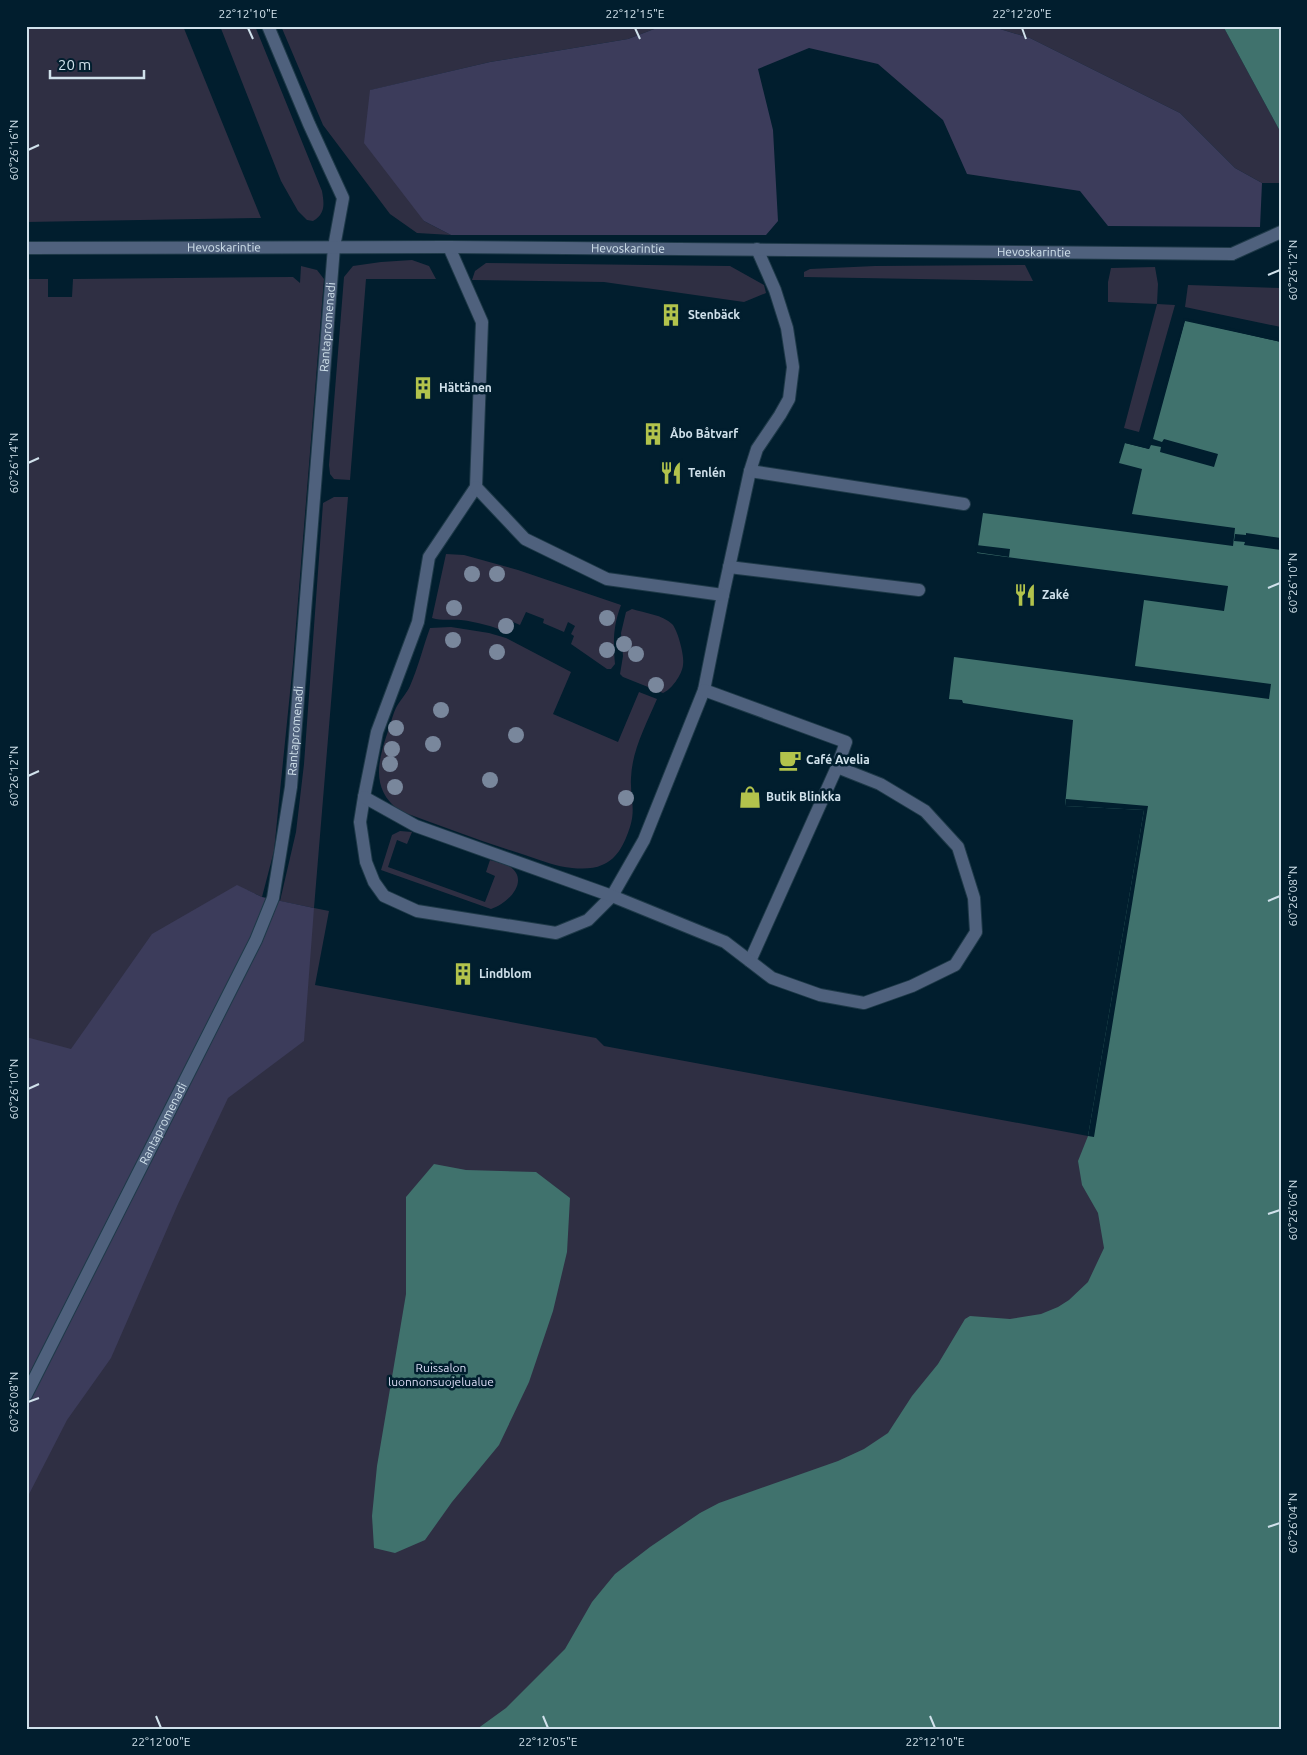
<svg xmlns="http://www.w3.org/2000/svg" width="1307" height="1755" viewBox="0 0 1307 1755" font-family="Ubuntu,sans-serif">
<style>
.green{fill:#2f2f43}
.forest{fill:#3c3c5b}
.water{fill:#40726d}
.pier{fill:#011e2e}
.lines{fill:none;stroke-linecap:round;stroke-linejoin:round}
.lane-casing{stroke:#1e3948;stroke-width:14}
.street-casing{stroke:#1e3948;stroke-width:14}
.lane{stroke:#4f617d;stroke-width:12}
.street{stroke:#4f617d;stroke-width:12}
.tree{fill:#79879c}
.ticks{fill:none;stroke:#d0e1eb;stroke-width:2}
.labels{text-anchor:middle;stroke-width:5;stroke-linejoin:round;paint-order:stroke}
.street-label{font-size:12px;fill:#d0e1eb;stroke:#011e2e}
.poi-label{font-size:12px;font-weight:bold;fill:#d0e1eb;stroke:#011e2e;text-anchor:start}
.park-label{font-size:12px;fill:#dcddf6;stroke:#011e2e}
.neatline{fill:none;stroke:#d0e1eb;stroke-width:2}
.ticks-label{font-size:12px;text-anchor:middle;fill:#d0e1eb}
</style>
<rect width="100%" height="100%" fill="#011e2e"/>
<g class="green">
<polygon points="26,26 183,26 261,218 26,222"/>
<path d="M 220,26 L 255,26 L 322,191 C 324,203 326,214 313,221 L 307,220 L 298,211 L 281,181 Z"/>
<polygon points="281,26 662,26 628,39 490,62 371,90 424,221 451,235 417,233 390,214 323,125"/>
<polygon points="990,26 1223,26 1281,133 1281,183 1262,183 1235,168 1180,113 1030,38"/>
<polygon points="412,260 429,266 436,279 366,279 350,480 334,479 330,474 329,465 344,277 353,266 381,262"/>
<polygon points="486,263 730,266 764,285 766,293 744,302 604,282 472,280 475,271"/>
<polygon points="1025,265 1033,281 804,277 804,272 810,269 875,266"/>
<polygon points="301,266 317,270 324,279 293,663 278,811 274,851 262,897 247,890 26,1277 26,279 48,279 48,297 72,297 73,279 293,277 300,283"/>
<polygon points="1155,267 1158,284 1157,304 1175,305 1139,432 1124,428 1157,304 1108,302 1108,282 1111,268"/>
<polygon points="1188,285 1281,288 1281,327 1185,307"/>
<polygon points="334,497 348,497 314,908 329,911 315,985 596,1038 604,1046 1088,1136 1202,1155 1123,1414 614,1729 26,1729 26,1409 314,908 280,901 296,832 304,764 323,503"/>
<path d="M 446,554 L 464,555 L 518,570 L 621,605 C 613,626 613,642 615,664 L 611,669 L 607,669 L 571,644 L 574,636 L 571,634 L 575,626 L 568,622 L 564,632 L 543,623 L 544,619 L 526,612 L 520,625 L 513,622 L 508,633 C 493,626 477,622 461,620 C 451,619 442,621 432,618 Z"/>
<path d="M 632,609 C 645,613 663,615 672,624 C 678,630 685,658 683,665 C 682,675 671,690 663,693 L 623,677 L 620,674 L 623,656 L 621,633 L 626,612 Z"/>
<path d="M 451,627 L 489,633 L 506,638 L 571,672 L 553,714 L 618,742 L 639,692 L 657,699 C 646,725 632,750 631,778 C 630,796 636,808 630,827 C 625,842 618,859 602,865 C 594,869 582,869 572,868 C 557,867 540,860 525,855 C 483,842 441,826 400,811 C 370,789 378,761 388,731 C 391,723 393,713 397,706 C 401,699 407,693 410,686 C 418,668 423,647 430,628 Z"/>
<path d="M 400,831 L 412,832 L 407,844 L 397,840 L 388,867 L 485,902 L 495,876 L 486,872 L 490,860 C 496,862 504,863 509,866 C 531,880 508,904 491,909 L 381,870 L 392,835 Z"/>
</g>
<g class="forest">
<polygon points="662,26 990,26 1030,38 1180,113 1235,168 1262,183 1260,227 1108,226 1080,191 967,174 943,120 878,64 809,48 758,69 773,130 778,221 766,235 451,235 424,221 364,143 370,90 490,62 628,39"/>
<polygon points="237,885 262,897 314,908 304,1041 228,1098 178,1204 111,1358 67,1420 26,1500 26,1037 71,1049 152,934"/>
</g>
<g class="water">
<polygon points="1223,26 1281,26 1281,133"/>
<polygon points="1185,320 1281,342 1281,1729 477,1729 506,1708 565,1649 592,1602 615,1574 650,1547 700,1513 719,1503 838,1461 864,1449 888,1433 912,1396 938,1364 965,1319 970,1316 1010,1319 1041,1314 1058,1307 1069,1300 1088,1282 1104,1248 1098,1213 1082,1185 1078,1161 1088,1136 1144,810 1065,806 1073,720 963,703 962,700 949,699 954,657 1269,699 1271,684 1135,666 1144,600 1224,611 1228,586 977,553 983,513 1233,546 1235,528 1132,514 1142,469 1119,463 1125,443 1149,449"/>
<polygon points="434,1164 466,1170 536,1172 570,1198 567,1252 553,1311 529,1382 499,1445 452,1502 425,1540 395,1553 374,1548 372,1516 377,1466 406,1294 406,1197"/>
</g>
<g class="pier">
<polygon points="1184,318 1281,339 1281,342 1185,321 1153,439 1162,442 1164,439 1218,454 1214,467 1160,452 1161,447 1151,445 1149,449 1125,443 1125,440 1148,447"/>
<polygon points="1246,533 1281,538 1281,550 1244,545 1245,542 1234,541 1235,534 1246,535"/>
<polygon points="976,545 1010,549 1009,557 975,552"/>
<polygon points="1066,799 1148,806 1094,1137 1088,1136 1144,810 1065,806"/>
</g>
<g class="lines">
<defs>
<g id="lane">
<polyline points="449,247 482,322 476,487 429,557 418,622 377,732 364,797 360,822 366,862 374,882 384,896 417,911 556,933 588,920 612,896 644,840 704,690 723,595 750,471 757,449 780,415 789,399 793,367 787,328 775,290 757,249"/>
<polyline points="1232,254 1281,232"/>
<polyline points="750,471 964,504"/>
<polyline points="476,487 525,539 607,579 723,595"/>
<polyline points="729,567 919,590"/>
<polyline points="704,690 846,742 837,767 750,961"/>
<polyline points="364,797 416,826 612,896 725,942 772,978 820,995 864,1003 912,986 955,965 976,932 974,898 958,847 925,811 880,784 837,767"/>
<path id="s1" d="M 26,1395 L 256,940 L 273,898 L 291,787 L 334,247"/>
</g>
<g id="street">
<polyline points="268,26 309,124 343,198 334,247"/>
<path id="s2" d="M 26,248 L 449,247 L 1232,254"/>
</g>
</defs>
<use href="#lane" class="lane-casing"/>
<use href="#street" class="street-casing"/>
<use href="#lane" class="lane"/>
<use href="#street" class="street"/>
</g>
<g class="tree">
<circle cx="472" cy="574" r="8"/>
<circle cx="497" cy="574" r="8"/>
<circle cx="454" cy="608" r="8"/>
<circle cx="607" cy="618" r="8"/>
<circle cx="506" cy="626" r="8"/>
<circle cx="453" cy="640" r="8"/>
<circle cx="624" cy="644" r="8"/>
<circle cx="607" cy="650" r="8"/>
<circle cx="497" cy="652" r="8"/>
<circle cx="636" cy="654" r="8"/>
<circle cx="656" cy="685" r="8"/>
<circle cx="441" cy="710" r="8"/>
<circle cx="396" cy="728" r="8"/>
<circle cx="516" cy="735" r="8"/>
<circle cx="433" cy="744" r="8"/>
<circle cx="392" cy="749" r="8"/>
<circle cx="390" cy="764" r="8"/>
<circle cx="490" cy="780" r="8"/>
<circle cx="395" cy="787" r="8"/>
<circle cx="626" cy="798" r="8"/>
</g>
<path class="ticks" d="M 248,28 L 253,39M 635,28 L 640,39M 1022,28 L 1026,39M 28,150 L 39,145M 1268,275 L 1280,270M 28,463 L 39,458M 1268,588 L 1280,583M 28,776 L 39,771M 1268,901 L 1280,896M 28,1089 L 39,1084M 1268,1214 L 1280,1210M 28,1402 L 39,1398M 1268,1527 L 1280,1523M 156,1716 L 161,1728M 543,1716 L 548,1728M 930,1716 L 935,1728"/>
<defs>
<symbol id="building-bare" viewBox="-9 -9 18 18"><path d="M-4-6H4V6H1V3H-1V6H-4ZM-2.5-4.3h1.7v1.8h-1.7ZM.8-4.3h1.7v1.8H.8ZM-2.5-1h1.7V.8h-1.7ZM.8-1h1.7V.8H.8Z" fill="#b2c34c" stroke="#011e2e" stroke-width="2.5" paint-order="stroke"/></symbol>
<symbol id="restaurant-bare" viewBox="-9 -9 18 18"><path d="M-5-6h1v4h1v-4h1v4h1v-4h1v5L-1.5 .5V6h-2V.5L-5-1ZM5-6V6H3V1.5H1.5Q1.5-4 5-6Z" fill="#b2c34c" stroke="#011e2e" stroke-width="2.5" paint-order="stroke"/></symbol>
<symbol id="cafe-bare" viewBox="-9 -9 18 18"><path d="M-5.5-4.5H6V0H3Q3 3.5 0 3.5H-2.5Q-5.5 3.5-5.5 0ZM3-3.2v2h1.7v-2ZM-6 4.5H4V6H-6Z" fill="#b2c34c" stroke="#011e2e" stroke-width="2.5" paint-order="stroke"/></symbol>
<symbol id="shop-bare" viewBox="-9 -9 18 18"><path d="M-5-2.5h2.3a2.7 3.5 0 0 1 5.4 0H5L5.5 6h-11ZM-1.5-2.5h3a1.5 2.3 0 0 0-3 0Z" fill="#b2c34c" stroke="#011e2e" stroke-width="2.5" paint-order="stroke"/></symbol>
</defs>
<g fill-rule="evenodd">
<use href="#building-bare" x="655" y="299" width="32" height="32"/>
<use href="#building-bare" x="407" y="372" width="32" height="32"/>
<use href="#building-bare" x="637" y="418" width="32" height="32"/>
<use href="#restaurant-bare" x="655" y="457" width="32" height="32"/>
<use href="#restaurant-bare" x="1009" y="579" width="32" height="32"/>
<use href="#cafe-bare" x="774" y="744" width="32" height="32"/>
<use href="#shop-bare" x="734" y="781" width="32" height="32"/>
<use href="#building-bare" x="447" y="958" width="32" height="32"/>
</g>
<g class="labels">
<g class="street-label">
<text dy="4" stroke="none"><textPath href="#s2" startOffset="198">Hevoskarintie</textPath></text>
<text dy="4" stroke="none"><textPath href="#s2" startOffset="602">Hevoskarintie</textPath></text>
<text dy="4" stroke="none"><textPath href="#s2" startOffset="1008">Hevoskarintie</textPath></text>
<text dy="4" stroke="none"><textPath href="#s1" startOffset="1129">Rantapromenadi</textPath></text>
<text dy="4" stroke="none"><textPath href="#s1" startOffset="724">Rantapromenadi</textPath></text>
<text dy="4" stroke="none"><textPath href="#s1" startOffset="304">Rantapromenadi</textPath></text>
</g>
<g class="poi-label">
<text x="688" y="319">Stenbäck</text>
<text x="439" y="392">Hättänen</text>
<text x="670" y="438">Åbo Båtvarf</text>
<text x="688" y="477">Tenlén</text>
<text x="1042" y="599">Zaké</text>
<text x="806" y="764">Café Avelia</text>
<text x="766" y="801">Butik Blinkka</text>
<text x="479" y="978">Lindblom</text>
</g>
<g class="park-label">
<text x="441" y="1372">Ruissalon<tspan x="441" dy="14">luonnonsuojelualue</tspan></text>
</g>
</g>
<rect width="1307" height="1755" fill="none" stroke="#011e2e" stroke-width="55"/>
<path d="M50 70v8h94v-8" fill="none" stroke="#d0e1eb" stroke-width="2.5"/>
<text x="58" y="70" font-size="15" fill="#d0e1eb" stroke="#011e2e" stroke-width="4" paint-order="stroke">20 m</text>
<rect x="28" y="28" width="1252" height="1700" class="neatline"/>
<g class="ticks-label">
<text x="248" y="18">22°12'10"E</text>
<text x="635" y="18">22°12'15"E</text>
<text x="1022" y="18">22°12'20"E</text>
<text transform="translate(14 150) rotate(-90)" y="4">60°26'16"N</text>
<text transform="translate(1293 270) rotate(-90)" y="4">60°26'12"N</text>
<text transform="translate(14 463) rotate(-90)" y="4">60°26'14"N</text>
<text transform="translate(1293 583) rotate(-90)" y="4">60°26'10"N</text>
<text transform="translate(14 776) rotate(-90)" y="4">60°26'12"N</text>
<text transform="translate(1293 896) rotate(-90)" y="4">60°26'08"N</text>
<text transform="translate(14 1089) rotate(-90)" y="4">60°26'10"N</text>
<text transform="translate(1293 1210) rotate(-90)" y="4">60°26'06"N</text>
<text transform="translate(14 1402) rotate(-90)" y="4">60°26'08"N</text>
<text transform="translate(1293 1523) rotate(-90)" y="4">60°26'04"N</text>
<text x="161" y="1746">22°12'00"E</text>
<text x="548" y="1746">22°12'05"E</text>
<text x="935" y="1746">22°12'10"E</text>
</g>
</svg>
